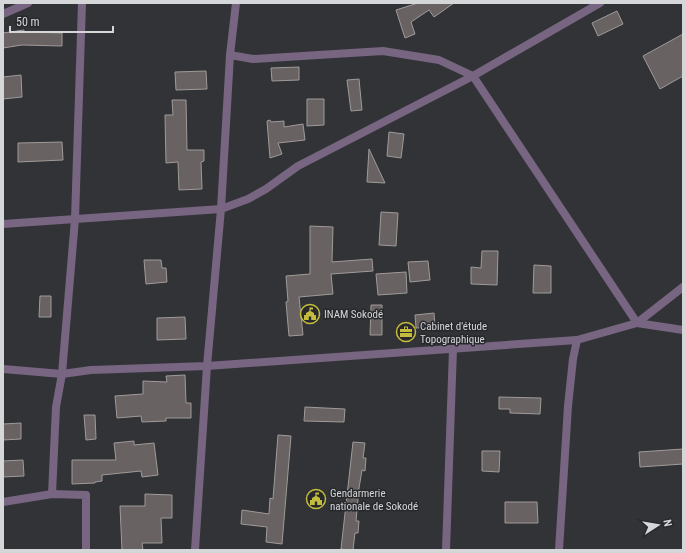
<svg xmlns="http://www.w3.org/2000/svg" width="686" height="553" viewBox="0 0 686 553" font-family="'Roboto Condensed',sans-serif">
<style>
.building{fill:#686362;stroke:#a09b99}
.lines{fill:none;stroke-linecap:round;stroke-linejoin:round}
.minor{stroke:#776581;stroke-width:8}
.labels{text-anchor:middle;stroke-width:3;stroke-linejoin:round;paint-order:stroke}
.poi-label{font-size:11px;fill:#d5d6d8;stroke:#27292c;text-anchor:start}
</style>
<rect width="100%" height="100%" fill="#313336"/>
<g class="building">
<polygon points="418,3 454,3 434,17 429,10 411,22 415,34 405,38 396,10"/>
<polygon points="617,11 623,24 598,36 592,23"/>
<polygon points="24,30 24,32 62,33 62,46 22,45 3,48 3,33"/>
<polygon points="683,34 683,76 660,89 643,56"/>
<polygon points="299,67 299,80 272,81 271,68"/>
<polygon points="206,71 207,89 176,90 175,72"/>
<polygon points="21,75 22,97 3,99 3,77"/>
<polygon points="359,79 362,110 351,111 347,80"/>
<polygon points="307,99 324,99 324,125 307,126"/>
<polygon points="172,100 186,100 187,150 204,150 204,161 201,162 202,189 179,190 178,162 166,163 165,115 173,115"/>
<polygon points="270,120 271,122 284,121 284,127 303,124 305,140 278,143 282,154 270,158 267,121"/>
<polygon points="389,132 404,134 401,158 387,156"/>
<polygon points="62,142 63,160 18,162 18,143"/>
<polygon points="369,149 385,183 367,182"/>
<polygon points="381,212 398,213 396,246 379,245"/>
<polygon points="310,226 333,227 332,262 372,259 373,271 331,274 333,294 299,297 303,335 289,336 286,302 288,301 286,276 310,274"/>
<polygon points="482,251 498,251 497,285 471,284 471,267 481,268"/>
<polygon points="144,260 161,260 162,268 166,268 167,282 146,284"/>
<polygon points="428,261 430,280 410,282 408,262"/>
<polygon points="534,265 551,266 551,293 533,293"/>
<polygon points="406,272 407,293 378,295 376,274"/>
<polygon points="40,296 51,296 51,317 39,317"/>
<polygon points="371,305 382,305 382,335 370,335"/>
<polygon points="434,313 435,327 416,328 415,315"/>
<polygon points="185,317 186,339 157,340 157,318"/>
<polygon points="185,375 186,403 191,403 191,418 166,418 166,421 142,422 141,416 117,418 115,396 143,394 143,381 167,382 166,376"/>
<polygon points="499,397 541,398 540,414 510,413 510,409 499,409"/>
<polygon points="305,407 345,409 344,422 304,421"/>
<polygon points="84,415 95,415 96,439 86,440"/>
<polygon points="21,423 21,439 3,440 3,424"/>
<polygon points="278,435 291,436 282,544 266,542 267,527 241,524 242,510 269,514 270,498 273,499"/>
<polygon points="134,441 134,445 154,443 158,475 142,477 141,471 102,475 102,481 95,482 95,483 72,484 72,460 116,460 114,443"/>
<polygon points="353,442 365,443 363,458 366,458 365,471 362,470 359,488 356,521 359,521 358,533 355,533 353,550 349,550 341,549"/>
<polygon points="683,449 683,464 640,467 639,452"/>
<polygon points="482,451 500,451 499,472 482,471"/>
<polygon points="23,460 24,476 3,477 3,461"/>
<polygon points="145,494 172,495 172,518 161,518 162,543 142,543 143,550 122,550 120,506 145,506"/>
<polygon points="505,502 537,502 538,523 505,523"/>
</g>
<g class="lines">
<g class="minor">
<polyline points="3,14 28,3"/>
<polyline points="230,55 253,59 383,51 439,60 473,76 637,323 683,330"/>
<polyline points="3,224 221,209 248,199 266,189 298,166 473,76 600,3"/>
<polyline points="3,369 62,374 91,370 207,366 577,340 637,323 683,287"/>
<polyline points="52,494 56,407 62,374 75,219 82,3"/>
<polyline points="3,502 52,494 86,495 86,550"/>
<polyline points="195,550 207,366 221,209 230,55 236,3"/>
<polyline points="446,550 453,349"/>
<polyline points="559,550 568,406 573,359 577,340"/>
</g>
</g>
<defs>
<symbol id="civic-ring" viewBox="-11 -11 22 22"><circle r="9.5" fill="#27292c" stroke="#c4bc3d" stroke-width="1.5"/><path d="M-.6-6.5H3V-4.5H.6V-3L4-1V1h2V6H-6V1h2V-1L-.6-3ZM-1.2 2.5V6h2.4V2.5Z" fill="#c4bc3d"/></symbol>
<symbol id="office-ring" viewBox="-11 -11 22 22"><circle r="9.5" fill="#27292c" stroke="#c4bc3d" stroke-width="1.5"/><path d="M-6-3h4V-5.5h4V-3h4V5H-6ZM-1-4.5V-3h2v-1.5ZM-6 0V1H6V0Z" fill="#c4bc3d"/></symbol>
</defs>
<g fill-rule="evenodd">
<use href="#civic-ring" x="299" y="303" width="22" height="22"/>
<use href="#office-ring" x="395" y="321" width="22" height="22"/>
<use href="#civic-ring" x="305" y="488" width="22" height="22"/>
</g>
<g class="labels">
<g class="poi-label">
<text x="324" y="318">INAM Sokodé</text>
<text x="420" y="330">Cabinet d'étude<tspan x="420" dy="13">Topographique</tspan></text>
<text x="330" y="497">Gendarmerie<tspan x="330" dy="13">nationale de Sokodé</tspan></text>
</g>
</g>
<rect width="686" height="553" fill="none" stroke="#d5d6d8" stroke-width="8"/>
<g transform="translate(658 525) rotate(78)" stroke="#27292c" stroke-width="3" paint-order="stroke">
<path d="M0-3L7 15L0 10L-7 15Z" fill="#d5d6d8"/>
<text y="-6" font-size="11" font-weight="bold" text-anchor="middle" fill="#d5d6d8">N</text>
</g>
<path d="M10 26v6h103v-6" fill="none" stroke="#d5d6d8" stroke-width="2"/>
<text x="16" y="26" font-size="12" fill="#d5d6d8" stroke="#27292c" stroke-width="3" paint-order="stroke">50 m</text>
</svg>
